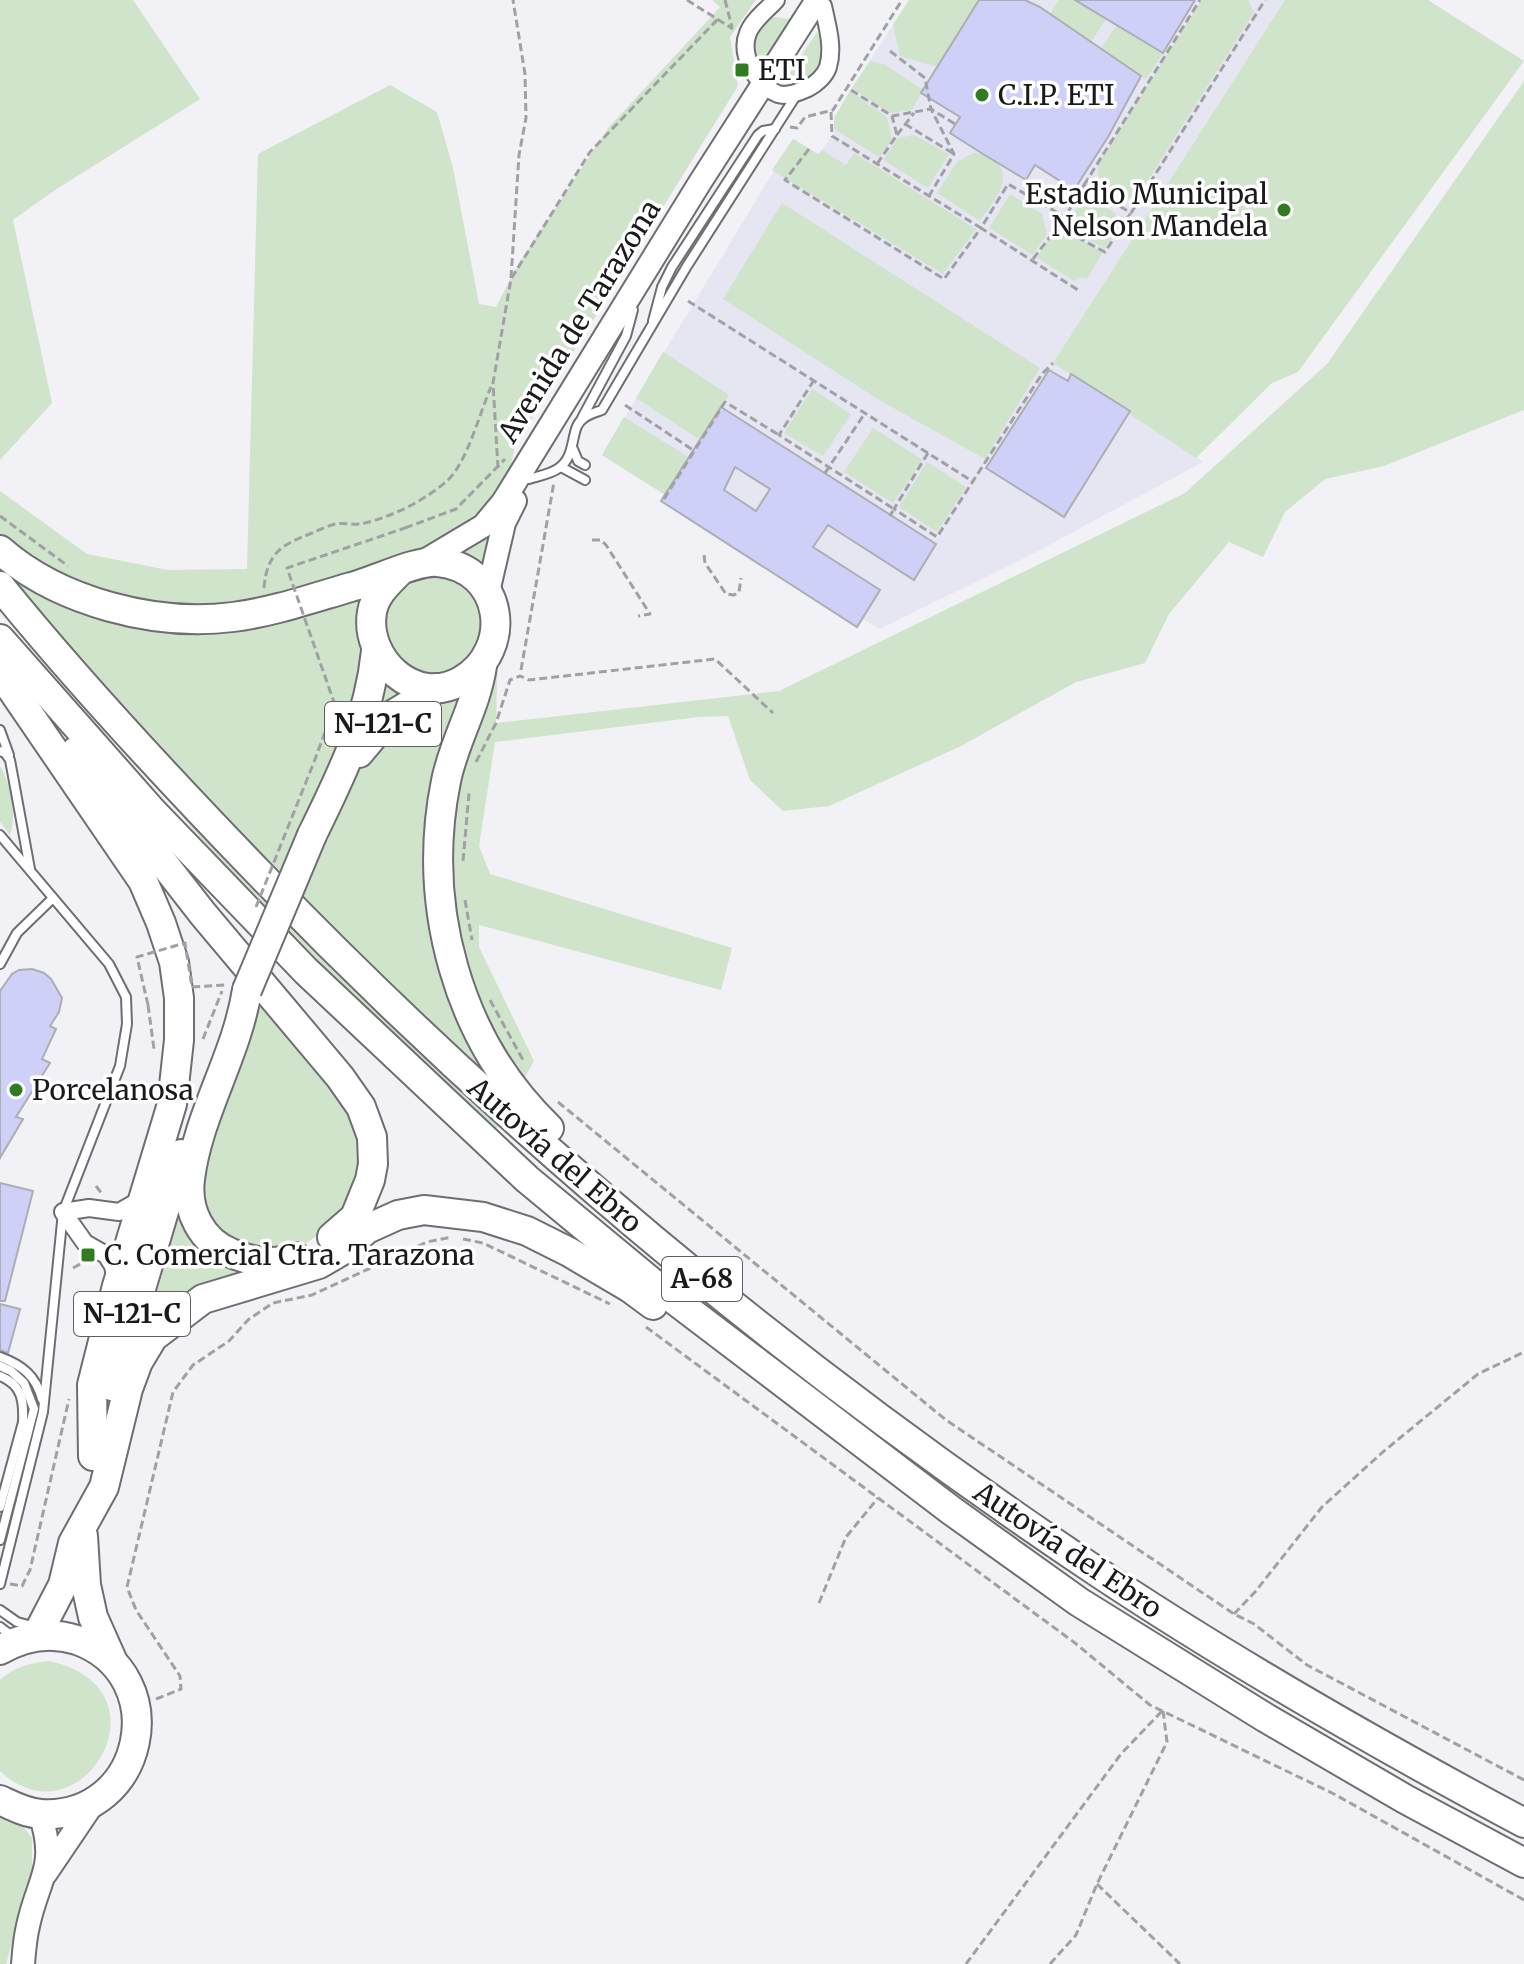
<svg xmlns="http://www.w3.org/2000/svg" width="1524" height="1964" viewBox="0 0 1524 1964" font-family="Merriweather,serif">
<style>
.built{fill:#e5e6f2}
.green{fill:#cfe4cb}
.building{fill:#cfd0f7;stroke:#adaeb2;stroke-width:2;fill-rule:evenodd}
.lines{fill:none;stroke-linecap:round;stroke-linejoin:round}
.lane-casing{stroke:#6e6e72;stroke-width:12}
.street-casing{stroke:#6e6e72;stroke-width:20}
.secondary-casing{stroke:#6e6e72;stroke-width:26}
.highway-casing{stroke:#6e6e72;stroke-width:32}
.path{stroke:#a1a1a5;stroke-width:3;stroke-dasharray:8 4;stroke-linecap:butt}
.lane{stroke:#fff;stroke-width:8}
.street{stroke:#fff;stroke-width:16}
.secondary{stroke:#fff;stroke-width:22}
.highway{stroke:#fff;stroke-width:28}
.highway-bridge-casing{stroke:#6e6e72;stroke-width:32;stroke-linecap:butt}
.path-bridge{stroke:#a1a1a5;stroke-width:3;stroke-dasharray:8 4;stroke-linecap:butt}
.highway-bridge{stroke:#fff;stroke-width:28}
.poi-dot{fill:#317c23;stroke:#fff;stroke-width:3}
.labels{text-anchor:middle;stroke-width:7;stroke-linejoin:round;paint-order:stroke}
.shield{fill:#fff;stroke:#5f5f60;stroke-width:2}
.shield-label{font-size:26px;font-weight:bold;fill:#1a1a1c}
.poi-label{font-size:28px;fill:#1a1a1c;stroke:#fff;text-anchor:start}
.street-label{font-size:28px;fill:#1a1a1c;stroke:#fff}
</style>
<rect width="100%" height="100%" fill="#f1f1f6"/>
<polygon class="built" points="909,0 1285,0 1053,363 1203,462 1023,559 879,629 602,455 793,139 819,154 842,121 842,110 850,91"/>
<g class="green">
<polygon points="0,0 133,0 200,99 55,190 13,220 52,403 0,460"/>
<polygon points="712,0 756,0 730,37 738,86 515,446 502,507 496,723 779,691 1185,493 1327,364 1524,81 1524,410 1384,466 1325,479 1285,512 1263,557 1229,542 1169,614 1145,663 1076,682 959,747 829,806 783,811 750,780 728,716 699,717 495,742 479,846 490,874 732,948 721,990 479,925 479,947 534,1061 495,1131 261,912 92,706 0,609 0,491 87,554 168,570 247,569 258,154 390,85 437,112 453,168 479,304 496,307 518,265 609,127 720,7"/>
<polygon points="909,0 979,0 967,19 1012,47 938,67 900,56 893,25"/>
<polygon points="1059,0 1075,0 1106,19 1091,42 1050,14"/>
<polygon points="1202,0 1248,0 1254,12 1138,196 1127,199 1098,181 1098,164"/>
<polygon points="1285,0 1428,0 1524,61 1298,372 1272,383 1196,458 1053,363"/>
<path d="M 775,17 L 789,19 L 791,23 L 763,65 C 752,58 752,50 752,37 L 767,19 Z"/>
<polygon points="1117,25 1163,53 1146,79 1101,48"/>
<path d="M 817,32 C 828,58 814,89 782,84 Z"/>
<polygon points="870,61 884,64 923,90 912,110 890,113 852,88"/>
<polygon points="850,91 887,117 892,140 879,157 834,129 834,118"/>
<polygon points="914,135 949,154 928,188 883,160 898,138"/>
<polygon points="793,139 818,154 822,150 846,165 854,153 976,229 943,274 772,170"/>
<path d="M 973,153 C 981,153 985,155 992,159 C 1018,176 992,203 980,221 L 937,193 L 957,162 Z"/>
<polygon points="1010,194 1042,214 1047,234 1033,255 989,228"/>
<polygon points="1085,195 1116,213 1116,220 1121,224 1105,249 1065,226"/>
<polygon points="782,203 1040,368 985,459 879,400 723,299"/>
<polygon points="1065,232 1103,252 1087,279 1083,277 1074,281 1037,258 1050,237"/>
<polygon points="663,352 729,395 700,440 636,398"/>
<polygon points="812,389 851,414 823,456 784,433"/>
<polygon points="624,417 690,458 667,496 602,455"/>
<polygon points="873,428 923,460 893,503 844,472"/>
<polygon points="927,462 966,487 937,532 899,507"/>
<path d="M 0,766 C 11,784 17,816 10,835 L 0,822 Z"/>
<polygon points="262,1000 340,1091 359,1135 360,1181 343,1217 305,1244 282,1250 240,1245 218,1235 197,1191"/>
<path d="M 178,1217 C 182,1224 185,1232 190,1239 C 203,1258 225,1264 243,1272 L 146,1330 Z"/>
<path d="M 49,1661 C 175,1688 81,1847 0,1771 L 0,1680 C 14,1667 30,1663 49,1661 Z"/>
<polygon points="0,1797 32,1838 32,1874 6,1964 0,1964"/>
</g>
<g class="building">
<polygon points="979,0 1025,0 1040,7 1141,76 1108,137 1074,190 1035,165 1026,180 983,154 950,133 960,117 921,93"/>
<polygon points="1075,0 1195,0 1163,53"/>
<polygon points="1049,370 1068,381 1071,374 1130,411 1064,517 986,468"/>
<path d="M 721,407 L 936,544 L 914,580 L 828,525 L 813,547 L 880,590 L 857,627 L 661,501 ZM 735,467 L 770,489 L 756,511 L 724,490 Z"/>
<polygon points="32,969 44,973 51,979 62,998 59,1012 50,1026 56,1029 42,1059 50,1063 16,1117 23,1119 0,1158 0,991 12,974 19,970"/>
<polygon points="0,1183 33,1191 5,1301 0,1301"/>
<polygon points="0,1304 20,1309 8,1353 0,1350"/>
</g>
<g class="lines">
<defs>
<g id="lane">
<polyline points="653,321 662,287 672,267 758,135 763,131 775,129"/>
<polyline points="582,418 626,336 633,310"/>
<polyline points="573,449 578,461 585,465"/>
<polyline points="561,467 585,480"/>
<path d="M 529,479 C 538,476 551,474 559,468 C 578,454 569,427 584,418 C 589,414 597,412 602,410 L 687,266 L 797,94"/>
<polyline points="0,730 9,755"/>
<polyline points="0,751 5,753 10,760 30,869"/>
<polyline points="0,835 109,964 126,997 127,1024 120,1066 63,1212 43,1412 0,1584"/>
<polyline points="0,964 17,933 53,898"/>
<path d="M 0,1357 C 22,1365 36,1376 42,1399"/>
<polyline points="0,1366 11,1371 24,1383 34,1409 0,1540"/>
<path d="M 0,1376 C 22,1385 24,1400 23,1422 L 0,1507"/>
<polyline points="0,1610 17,1622 32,1626"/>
<polyline points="0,1627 13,1637"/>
</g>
<g id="street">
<path d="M 776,0 C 767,10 753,20 748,33 C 739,55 757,86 778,94 C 787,97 799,92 808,88 C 816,84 825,76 828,67 C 834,47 827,25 823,6"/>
<polyline points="116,1281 113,1266 106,1255 85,1243 63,1212 89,1208 119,1212 142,1199"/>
</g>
<g id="secondary">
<polyline points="421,563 483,526 503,502 699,184 817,0"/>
<polyline points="488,592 504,523 515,501"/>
<polyline points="46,1873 94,1802"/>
<path d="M 23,1964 C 24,1951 25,1938 28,1926 C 38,1878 58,1867 40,1814"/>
</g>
<g id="highway">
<path d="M 0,550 C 59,602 156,627 233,617 C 273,612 313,598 351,587 C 375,581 416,560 438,562 C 504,568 515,650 461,681 C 415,707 364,659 372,612 C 375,595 387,584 399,572"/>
<path d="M 0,586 C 81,686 170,781 259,873 C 512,1135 794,1369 1096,1571 C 1234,1663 1378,1745 1524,1823"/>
<polyline points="0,639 152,811 306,971 527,1179 655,1285 952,1511 1079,1602 1266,1718 1405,1799 1524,1863"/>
<path d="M 482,666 C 476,707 454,741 446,781 C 421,905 457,1040 549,1128"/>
<polyline points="0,672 143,881 161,923 174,962 179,998 179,1040 172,1104 117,1286 92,1385 93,1456"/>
<polyline points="76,751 203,914 340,1077 361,1107 372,1137 373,1164 370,1180 355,1217 332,1237"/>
<polyline points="359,753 389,717 437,688"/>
<path d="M 312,835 C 342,774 369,719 376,651"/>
<path d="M 247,990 C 237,1055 198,1114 190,1179 C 186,1210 201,1241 231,1253 C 252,1262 274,1266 296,1257"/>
<polyline points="112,1386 181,1154"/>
<polyline points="83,1536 86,1585 93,1617 113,1662"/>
<polyline points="37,1635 63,1585 73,1543 104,1487 128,1389 138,1362 153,1337 203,1299 319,1264 343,1250 367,1229 398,1215 424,1210 483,1217 527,1231 569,1252 630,1288 653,1305"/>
<path d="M 0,1650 C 24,1636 49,1631 77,1640 C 175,1675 145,1820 41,1814 C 26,1813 13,1806 0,1800"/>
</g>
</defs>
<use href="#lane" class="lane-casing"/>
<use href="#street" class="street-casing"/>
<use href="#secondary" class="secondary-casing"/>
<use href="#highway" class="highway-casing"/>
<g class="path">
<polyline points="687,0 733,29"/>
<polyline points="725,0 732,27"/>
<polyline points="890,51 925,78 931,109 954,154 929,196"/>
<polyline points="851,90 892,116 931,109 955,124"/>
<polyline points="831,112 832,136 981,228 1008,184 1065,217"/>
<polyline points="905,124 954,154"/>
<polyline points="790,127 797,128 805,117 833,110 902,0"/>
<polyline points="897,135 914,113"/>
<polyline points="809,149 785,180 944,279 981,228 1078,290"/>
<polyline points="877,164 897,135 892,116"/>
<polyline points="1084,185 1200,0"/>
<polyline points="1056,226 1105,252 1130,214"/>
<polyline points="1033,259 1065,217 1084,185 1131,213 1265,0"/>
<polyline points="511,278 519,155 526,118 525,74 513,0"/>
<polyline points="688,301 972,481"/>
<polyline points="814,380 779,435 894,509 890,516"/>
<polyline points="625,405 693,450"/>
<polyline points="928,453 894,509 937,537 1042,374 1053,363"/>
<polyline points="498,468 493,383 511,279 590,152 718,19"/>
<polyline points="825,473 865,413"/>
<polyline points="664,499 725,402 779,435"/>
<polyline points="0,516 68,566"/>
<polyline points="405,528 456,509 505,459"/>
<polyline points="592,540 601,540 606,545 650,614 638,616"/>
<polyline points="704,555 705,563 726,594 734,595 739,592 741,578"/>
<path d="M 264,588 C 267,553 281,545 312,533 C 319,530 327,526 335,524 C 345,522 355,526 365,523 C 394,516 425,500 447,481 C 467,463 480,412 491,387"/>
<polyline points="521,670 554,482"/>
<polyline points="314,762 335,705"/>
<polyline points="476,762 496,723 510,680 520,676 529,680 715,659 773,713"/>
<polyline points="463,861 469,793"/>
<polyline points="465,900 472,940"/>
<polyline points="490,1000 523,1060"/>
<polyline points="148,1005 154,1049"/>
<polyline points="203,1039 222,991"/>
<polyline points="558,1102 946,1420 1234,1614 1254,1624 1307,1665 1524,1780"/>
<polyline points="96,1186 102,1194"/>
<polyline points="463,1239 483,1243 610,1304"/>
<polyline points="73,1268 84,1262"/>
<polyline points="646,1327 1075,1643 1150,1705 1334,1794 1524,1900"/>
<polyline points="10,1584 22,1586 30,1570 69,1399"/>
<polyline points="819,1603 846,1537 878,1498"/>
<polyline points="1234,1614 1255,1592 1322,1507 1384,1451 1478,1374 1524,1352"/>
<polyline points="156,1699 181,1689 180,1676 136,1610 127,1587 173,1392 193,1365 229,1341 248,1320 273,1303 312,1295 427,1242 452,1237"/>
<polyline points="1097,1884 1180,1964"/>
<polyline points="966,1964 1121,1754 1162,1711"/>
<polyline points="1050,1964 1076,1935 1097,1884 1167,1742 1163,1711"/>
</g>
<use href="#lane" class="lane"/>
<use href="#street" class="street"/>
<use href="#secondary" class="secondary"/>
<use href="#highway" class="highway"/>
<defs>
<polyline id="highway-bridge" points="247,990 312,835"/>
</defs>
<use href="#highway-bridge" class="highway-bridge-casing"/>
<g class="path-bridge">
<polyline points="335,705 287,568 405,528"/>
<polyline points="256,907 314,762"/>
<polyline points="148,1005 137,957 185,943 192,987 225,985"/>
</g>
<use href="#highway-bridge" class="highway-bridge"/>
</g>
<g class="poi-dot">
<rect x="734" y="62" width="16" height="16" rx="4"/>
<circle cx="982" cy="95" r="8"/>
<circle cx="1284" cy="210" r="8"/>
<circle cx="16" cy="1090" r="8"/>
<rect x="80" y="1247" width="16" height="16" rx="4"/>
</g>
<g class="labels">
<g class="shield">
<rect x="325" y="702" width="116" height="44" rx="6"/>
<rect x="662" y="1257" width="80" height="44" rx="6"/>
<rect x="74" y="1292" width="116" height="44" rx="6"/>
</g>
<g class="shield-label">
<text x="383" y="733">N-121-C</text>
<text x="702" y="1288">A-68</text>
<text x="132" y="1323">N-121-C</text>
</g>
<g class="poi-label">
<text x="758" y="80">ETI</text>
<text x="998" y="105">C.I.P. ETI</text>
<text x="1268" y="204" text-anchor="end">Estadio Municipal<tspan x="1268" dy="32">Nelson Mandela</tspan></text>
<text x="32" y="1100">Porcelanosa</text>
<text x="104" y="1265">C. Comercial Ctra. Tarazona</text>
</g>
<g class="street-label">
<text transform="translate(579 321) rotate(-58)" y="10">Avenida de Tarazona</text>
<text transform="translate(555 1155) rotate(41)" y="10">Autovía del Ebro</text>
<text transform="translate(1068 1550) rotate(34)" y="10">Autovía del Ebro</text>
</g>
</g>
</svg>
